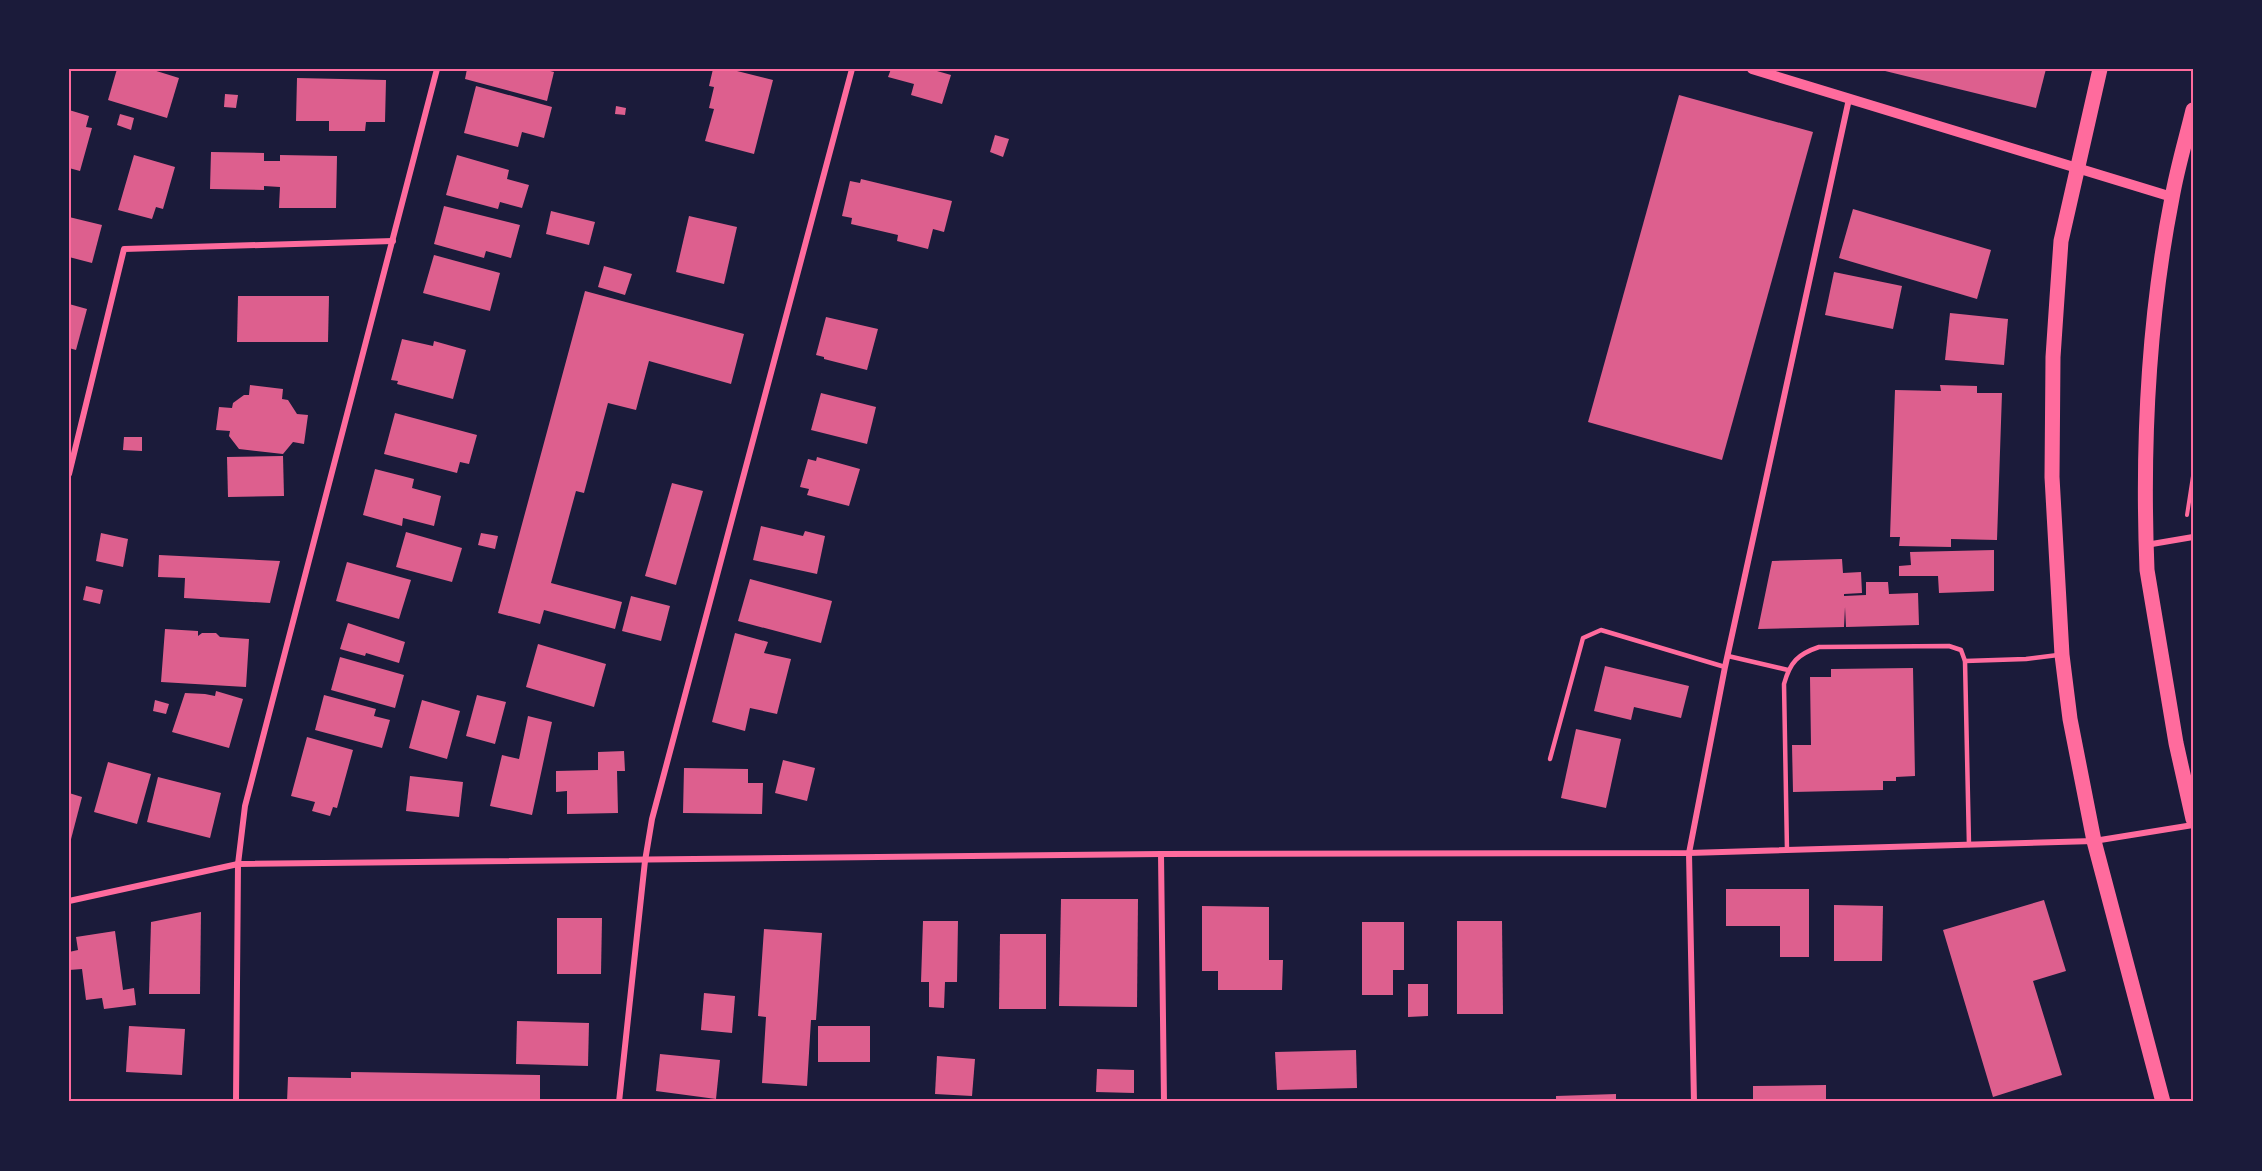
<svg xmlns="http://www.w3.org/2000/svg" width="2262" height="1171" viewBox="0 0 2262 1171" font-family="Lato,sans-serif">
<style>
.building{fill:#dd5f8e}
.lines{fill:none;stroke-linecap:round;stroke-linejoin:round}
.path{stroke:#ff6b9d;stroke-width:4}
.service{stroke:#ff6b9d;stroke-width:4.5}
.minor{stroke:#ff6b9d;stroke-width:6}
.tertiary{stroke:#ff6b9d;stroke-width:10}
.primary{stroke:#ff6b9d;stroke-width:15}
.neatline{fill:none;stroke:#ff6b9d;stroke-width:2}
</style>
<rect width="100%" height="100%" fill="#1b1b3a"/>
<g class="building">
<polygon points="117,69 150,69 179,78 167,118 108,100"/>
<polygon points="467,69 543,69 554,72 547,101 465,79"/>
<polygon points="713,69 729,69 773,80 754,154 705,141 714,109 709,108 714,87 709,86"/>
<polygon points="891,69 938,69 937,71 951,75 942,104 911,95 914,84 888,77"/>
<polygon points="1877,69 2046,69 2036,108"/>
<polygon points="297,78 386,80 385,122 366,122 365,131 329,131 329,121 296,121"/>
<polygon points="476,86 552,107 544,138 522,132 518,147 464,133"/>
<polygon points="225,94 238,95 236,108 224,107"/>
<polygon points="1679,95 1813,132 1722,460 1588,422"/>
<polygon points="616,106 626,108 625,115 615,114"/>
<polygon points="69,110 89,116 86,127 92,128 80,171 69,168"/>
<polygon points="120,114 134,118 131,130 117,125"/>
<polygon points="995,135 1009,139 1003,157 990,152"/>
<polygon points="211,152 264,153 264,161 280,161 280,155 337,156 336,208 279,208 280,187 264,186 264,190 210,189"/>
<polygon points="134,155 175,167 163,209 156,207 152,219 118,210"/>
<polygon points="457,155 509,170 507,179 529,185 522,208 500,202 498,209 446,195"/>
<polygon points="861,179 952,201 944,232 933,229 928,249 897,241 898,235 851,224 852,218 842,216 850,181 860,183"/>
<polygon points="444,206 520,225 511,258 486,251 484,258 434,244"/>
<polygon points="1853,209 1991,250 1977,299 1839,258"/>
<polygon points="551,211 595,222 589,245 546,234"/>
<polygon points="689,216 737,227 724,284 676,272"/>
<polygon points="69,217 102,225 92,263 69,257"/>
<polygon points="434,255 500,273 490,311 423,293"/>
<polygon points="604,266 632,274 625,295 598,287"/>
<polygon points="1834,272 1902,286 1893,329 1825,315"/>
<polygon points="585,291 744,334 731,384 649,361 636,410 608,403 584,493 576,491 551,583 622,602 615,629 544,610 540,624 498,613"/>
<polygon points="238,296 329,296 328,342 237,342"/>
<polygon points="69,304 87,309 76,350 69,348"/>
<polygon points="1950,313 2008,319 2004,365 1945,360"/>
<polygon points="826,317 878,329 867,370 824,359 824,357 816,355"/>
<polygon points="402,339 433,346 434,341 466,350 453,399 397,384 398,381 391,380"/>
<polygon points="250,385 283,389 282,399 288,400 297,414 308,415 304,444 293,442 283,454 239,449 229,436 230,431 216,430 219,407 232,408 233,403 244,395 249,395"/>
<polygon points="1940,385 1977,386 1977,393 2002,393 1997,540 1951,539 1951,547 1899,546 1900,537 1890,537 1895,390 1941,391"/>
<polygon points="821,393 876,407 867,444 811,430"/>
<polygon points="395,413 477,435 469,464 460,462 457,473 384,454"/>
<polygon points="124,437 142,437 142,451 123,450"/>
<polygon points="283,456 284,496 228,497 227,457"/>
<polygon points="817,457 860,469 849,506 807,495 809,489 800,487 808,459 816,461"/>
<polygon points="375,469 414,479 412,488 441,496 434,526 403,518 402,526 363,515"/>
<polygon points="672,483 703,491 676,585 645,576"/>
<polygon points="761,526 803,536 805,531 825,536 817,574 753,560"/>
<polygon points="406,532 462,548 452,582 396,567"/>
<polygon points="101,533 128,539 123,567 96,561"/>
<polygon points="481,533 498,536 495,549 478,545"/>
<polygon points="1994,550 1994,591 1939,593 1938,576 1899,576 1899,566 1911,565 1910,552"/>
<polygon points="159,555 280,561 270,603 184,598 185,578 158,577"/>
<polygon points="1842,559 1843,573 1861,572 1862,593 1844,594 1844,596 1866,595 1866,582 1888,582 1889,594 1918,593 1919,625 1846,627 1845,607 1844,627 1758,629 1772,561"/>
<polygon points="347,562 411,580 399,619 336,601"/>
<polygon points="750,579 832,601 821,643 738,621"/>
<polygon points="86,586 103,590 100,604 83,600"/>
<polygon points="631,596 670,606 661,641 622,631"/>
<polygon points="348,623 405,642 399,663 366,653 365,656 340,649"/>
<polygon points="165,629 198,631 198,636 202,633 216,633 220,637 249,639 246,687 161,682"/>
<polygon points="735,633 768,642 764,653 791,659 777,714 750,708 745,731 712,722"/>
<polygon points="538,644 606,664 594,707 526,687"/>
<polygon points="340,657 404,675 395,708 331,690"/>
<polygon points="1605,666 1689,686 1681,718 1634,707 1631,720 1594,711"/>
<polygon points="1913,668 1915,776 1896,777 1896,781 1883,781 1883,790 1793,792 1792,745 1811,745 1810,677 1831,677 1831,669"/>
<polygon points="216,691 243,699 229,748 172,732 185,693 205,694 215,696"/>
<polygon points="324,695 376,709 374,716 390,720 382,748 315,730"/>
<polygon points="477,695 506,702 495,744 466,736"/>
<polygon points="155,700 169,704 166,714 153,711"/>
<polygon points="422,700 460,711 447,759 409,748"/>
<polygon points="528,716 552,722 532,815 490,806 502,755 519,759"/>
<polygon points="1576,729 1621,739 1606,808 1561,798"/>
<polygon points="307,737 353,750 337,808 333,807 330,816 312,811 315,802 291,796"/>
<polygon points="624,751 625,771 617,771 618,813 567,814 567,791 556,792 556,771 598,770 598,752"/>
<polygon points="783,760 815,768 807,801 775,793"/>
<polygon points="108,762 151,774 137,824 94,812"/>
<polygon points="684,768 748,769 748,783 763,783 762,814 683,813"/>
<polygon points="410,776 463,782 459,817 406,811"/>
<polygon points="158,777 221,793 210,838 147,822"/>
<polygon points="69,793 82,797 70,843 69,843"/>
<polygon points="1726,889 1809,889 1809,957 1780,957 1780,926 1726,926"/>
<polygon points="1061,899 1138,899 1137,1007 1059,1006"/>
<polygon points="2044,900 2066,971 2033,981 2062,1075 1993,1097 1943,930"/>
<polygon points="1834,905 1883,906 1882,961 1834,961"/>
<polygon points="1202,906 1269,907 1269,960 1283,960 1282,990 1218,990 1218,971 1202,971"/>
<polygon points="201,912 200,994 149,994 151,922"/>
<polygon points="557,918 602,918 601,974 557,974"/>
<polygon points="923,921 958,921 957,982 945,982 944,1008 929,1007 929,982 921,982"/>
<polygon points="1457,921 1502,921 1503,1014 1457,1014"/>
<polygon points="1362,922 1404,922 1404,970 1393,970 1393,995 1362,995"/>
<polygon points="764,929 822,933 816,1020 811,1020 807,1086 762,1083 766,1017 758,1016"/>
<polygon points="115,931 123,990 134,988 136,1005 104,1009 102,998 86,1000 82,969 69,970 69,952 78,950 76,937"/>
<polygon points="1000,934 1046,934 1046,1009 999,1009"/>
<polygon points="1408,984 1428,984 1428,1016 1408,1017"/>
<polygon points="704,993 735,996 732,1033 701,1030"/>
<polygon points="517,1021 589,1023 588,1066 516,1064"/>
<polygon points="129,1026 185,1029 182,1075 126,1072"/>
<rect x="818" y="1026" width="52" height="36"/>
<polygon points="1356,1050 1357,1088 1277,1090 1275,1052"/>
<polygon points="660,1054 720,1060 716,1099 656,1091"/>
<polygon points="937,1056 975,1059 972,1096 935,1094"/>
<polygon points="1097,1069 1134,1070 1134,1093 1096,1092"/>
<polygon points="351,1072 540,1075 540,1102 287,1102 288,1077 351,1078"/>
<polygon points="1826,1085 1826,1102 1753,1102 1753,1086"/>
<polygon points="1616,1094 1616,1102 1556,1102 1556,1096"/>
</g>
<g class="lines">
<polyline class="path" points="2187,515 2193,476"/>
<g class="service">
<polyline points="1728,656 1788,670"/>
<polyline points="1965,661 2026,659 2058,655"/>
<polyline points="1550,759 1583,638 1601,630 1725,667"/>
<path d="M 1787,850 L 1784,684 C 1790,662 1798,654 1819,647 L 1949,646 L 1961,650 L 1965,661 L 1969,845"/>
</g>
<g class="minor">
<polyline points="69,474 124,249 393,241"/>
<polyline points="2146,545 2193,537"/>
<polyline points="1161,854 1164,1102"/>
<polyline points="69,901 238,864 1161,854 1689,853 2094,841 2193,825"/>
<polyline points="236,1102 238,864 245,806 437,69"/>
<polyline points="619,1102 645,861 652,819 852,69"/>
<polyline points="1694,1102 1689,853 1725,667 1849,99"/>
</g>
<polyline class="tertiary" points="1752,69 2172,197"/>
<g class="primary">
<polyline points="2100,69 2061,241 2057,298 2053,357 2052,477 2062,655 2070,719 2094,841 2163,1102"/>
<path d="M 2193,110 C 2186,139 2177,169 2172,198 C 2148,320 2142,446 2147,570 L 2176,743 L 2193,819"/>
</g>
</g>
<rect width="2262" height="1171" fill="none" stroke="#1b1b3a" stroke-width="141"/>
<rect x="70" y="70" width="2122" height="1030" class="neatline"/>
</svg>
